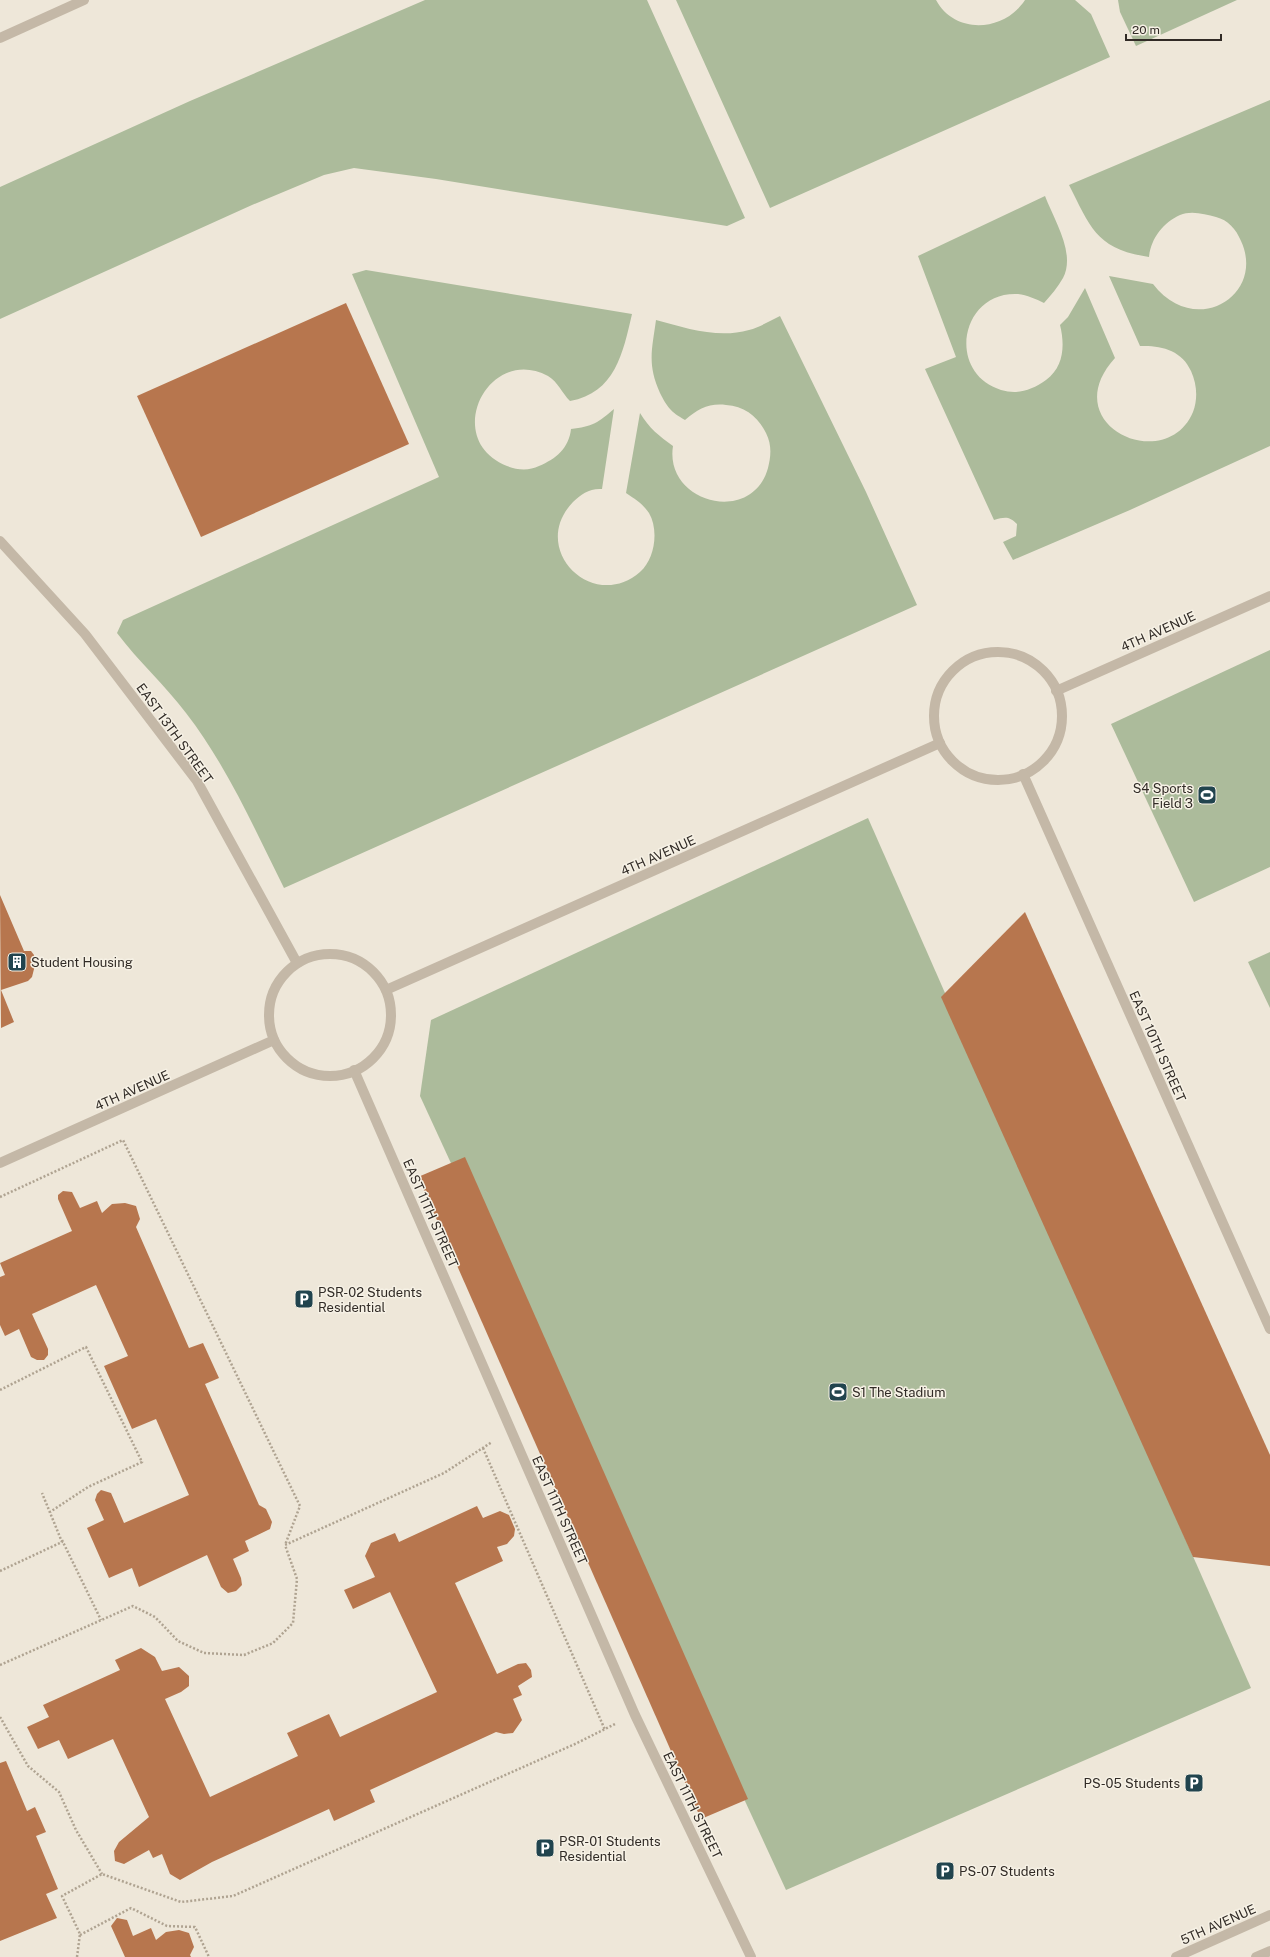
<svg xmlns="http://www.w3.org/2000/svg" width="1270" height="1957" viewBox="0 0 1270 1957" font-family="'Public Sans',sans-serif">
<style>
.green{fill:#acbb9b}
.building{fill:#b7764e}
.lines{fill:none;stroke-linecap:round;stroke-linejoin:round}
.path{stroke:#afa391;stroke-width:2.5;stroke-dasharray:2 2;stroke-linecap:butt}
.minor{stroke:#c4b8a7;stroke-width:10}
.labels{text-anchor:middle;stroke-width:3;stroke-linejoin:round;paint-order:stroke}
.street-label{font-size:13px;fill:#312b26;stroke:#f6f1e5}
.poi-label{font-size:13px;fill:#312b26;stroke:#f6f1e5;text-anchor:start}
</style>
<rect width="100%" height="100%" fill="#eee7d9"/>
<g class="green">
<polygon points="425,0 647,0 745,218 727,226 436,179 354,168 324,175 252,205 0,319 0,187 190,101"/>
<path d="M 676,0 L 936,0 C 955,35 1004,32 1025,0 L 1075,0 L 1091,14 L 1110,57 L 770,208 Z"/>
<polygon points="1118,0 1237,0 1136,46 1120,12"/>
<path d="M 1270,100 L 1270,446 L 1130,510 L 1013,560 L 1003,542 L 1016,536 L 1017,524 C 1009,516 1005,517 994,520 L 925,369 L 956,357 L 918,256 L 1045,196 C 1054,220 1076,253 1063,278 C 1058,287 1051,295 1044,303 C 1036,299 1027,295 1018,294 C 960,291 946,373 1001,390 C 1018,395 1032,390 1046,380 C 1064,367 1065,345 1060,325 L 1068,317 L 1085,288 L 1115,358 C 1054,425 1166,476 1193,412 C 1198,399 1197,384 1191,371 C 1182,350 1160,345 1140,346 L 1109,276 L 1153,284 C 1195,339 1266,295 1241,241 C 1236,229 1228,220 1216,217 C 1205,214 1191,210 1180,215 C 1163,223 1151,238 1149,257 C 1096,249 1091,228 1069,185 Z"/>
<path d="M 366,270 L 632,314 C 623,353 615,393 570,401 C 562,393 558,382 548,376 C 488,344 441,440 507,466 C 517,470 529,471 539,466 C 556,459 569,448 571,429 C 592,427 599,422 614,409 L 602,489 C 590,488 581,494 573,502 C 528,549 593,613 640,572 C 655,559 659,530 649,513 C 643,504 635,499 626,493 L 640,413 C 649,428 659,436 673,446 C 664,503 752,526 768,468 C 771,456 772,445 766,433 C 758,417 745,406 726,405 C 709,403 698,409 685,420 C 671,412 667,407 660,393 C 647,364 652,350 656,320 C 686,328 718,339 749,330 C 760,327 770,321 780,316 L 866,492 L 917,605 L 284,888 C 254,828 227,766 186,713 C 165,685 138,661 117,633 L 123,620 L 439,477 L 352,274 Z"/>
<polygon points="1270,650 1270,867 1194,902 1111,724"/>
<polygon points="868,818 1251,1688 786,1890 420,1096 431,1020"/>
<polygon points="1270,952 1270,1008 1248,962"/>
</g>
<g class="building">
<polygon points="346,303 409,444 201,537 137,396"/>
<polygon points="0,895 24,951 31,951 34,955 35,965 32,977 28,981 1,990 14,1022 1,1028"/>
<polygon points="1025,912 1270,1455 1270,1566 1193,1557 941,997"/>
<polygon points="465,1157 748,1799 701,1819 418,1177"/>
<polygon points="63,1191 72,1192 80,1208 97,1201 102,1213 112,1204 125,1203 136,1206 140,1219 136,1227 189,1348 203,1343 219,1378 205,1384 259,1505 266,1509 272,1522 270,1529 245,1541 249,1551 233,1559 241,1578 242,1585 236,1591 228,1593 221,1587 207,1555 139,1587 132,1568 109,1578 87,1528 104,1520 95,1500 97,1494 101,1490 111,1493 124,1523 189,1495 156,1419 132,1429 104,1366 128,1356 96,1285 32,1314 48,1349 48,1355 44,1360 37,1360 31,1357 19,1329 5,1336 0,1325 0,1277 5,1275 0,1263 72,1231 58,1199 58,1195"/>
<polygon points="477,1506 483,1518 500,1511 509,1515 515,1529 514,1536 507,1544 497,1547 503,1561 455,1583 497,1674 518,1664 526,1663 531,1670 532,1677 518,1686 522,1695 513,1699 522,1720 513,1733 504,1734 496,1732 370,1790 375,1802 334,1821 329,1809 212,1862 180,1880 170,1874 162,1854 153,1858 149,1850 124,1864 115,1861 114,1851 119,1842 149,1817 113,1739 68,1759 59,1740 38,1749 27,1727 49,1717 43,1705 120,1670 115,1660 141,1648 155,1657 162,1671 179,1667 189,1676 189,1686 181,1692 165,1699 210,1797 298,1756 287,1733 329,1714 340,1737 437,1692 390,1592 353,1609 344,1590 375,1577 365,1556 371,1543 395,1533 399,1542"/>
<polygon points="6,1761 27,1811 35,1807 46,1832 36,1836 58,1889 46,1894 57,1918 0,1941 0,1763"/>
<polygon points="117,1918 127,1920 133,1936 151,1928 156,1940 166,1932 179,1930 189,1933 194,1947 190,1955 191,1957 125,1957 111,1926"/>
</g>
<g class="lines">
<g class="path">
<polyline points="0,1197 123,1140 300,1506 285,1545"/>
<polyline points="0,1390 86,1347 142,1462 88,1487 50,1512"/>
<polyline points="483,1448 605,1730"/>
<polyline points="62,1540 101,1620"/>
<polyline points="0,1571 62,1542 42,1493"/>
<polyline points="0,1665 133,1606 155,1617 178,1641 204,1653 244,1655 273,1643 293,1623 297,1579 285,1545 444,1473 492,1442"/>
<polyline points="0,1717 28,1766 59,1792 76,1830 102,1874"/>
<polyline points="80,1935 131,1908 167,1926 195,1927 209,1957"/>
<polyline points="77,1957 80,1934 62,1896 102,1874 181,1902 233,1896 575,1744 615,1724"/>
</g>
<g class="minor">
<polyline points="0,38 84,0"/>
<polyline points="0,541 85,634 197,781 297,963"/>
<circle cx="998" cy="716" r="64"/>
<polyline points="1056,691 1270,596"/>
<polyline points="1023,774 1270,1329"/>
<circle cx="330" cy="1015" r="61"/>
<polyline points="386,990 940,743"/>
<polyline points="354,1070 635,1715 751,1957"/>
<polyline points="0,1163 274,1040"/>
<polyline points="1176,1957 1270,1915"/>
<polyline points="1256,1957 1270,1951"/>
</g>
</g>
<defs>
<symbol id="stadium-square" viewBox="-11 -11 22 22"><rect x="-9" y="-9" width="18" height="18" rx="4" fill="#21444e" stroke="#f6f1e5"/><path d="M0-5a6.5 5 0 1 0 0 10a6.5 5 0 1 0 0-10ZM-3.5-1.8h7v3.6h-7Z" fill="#fff"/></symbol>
<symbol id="building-square" viewBox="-11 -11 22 22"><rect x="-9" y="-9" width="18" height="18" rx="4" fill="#21444e" stroke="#f6f1e5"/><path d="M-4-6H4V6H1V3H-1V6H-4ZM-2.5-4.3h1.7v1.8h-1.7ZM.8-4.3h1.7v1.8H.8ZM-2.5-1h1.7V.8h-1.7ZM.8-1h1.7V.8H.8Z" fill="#fff"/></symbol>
<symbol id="parking-square" viewBox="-11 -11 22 22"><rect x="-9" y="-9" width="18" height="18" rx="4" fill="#21444e" stroke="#f6f1e5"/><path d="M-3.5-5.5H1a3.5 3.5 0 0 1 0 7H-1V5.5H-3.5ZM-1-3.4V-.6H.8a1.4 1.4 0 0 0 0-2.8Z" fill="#fff"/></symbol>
</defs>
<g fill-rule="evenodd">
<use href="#stadium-square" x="1196" y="784" width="22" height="22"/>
<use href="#building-square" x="6" y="951" width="22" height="22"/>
<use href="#parking-square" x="293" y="1288" width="22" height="22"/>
<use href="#stadium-square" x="827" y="1381" width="22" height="22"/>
<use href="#parking-square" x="1183" y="1772" width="22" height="22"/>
<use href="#parking-square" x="534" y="1837" width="22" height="22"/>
<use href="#parking-square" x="934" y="1860" width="22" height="22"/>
</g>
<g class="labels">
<g class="street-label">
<text transform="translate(1158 631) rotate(-24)" y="5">4TH AVENUE</text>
<text transform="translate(175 733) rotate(54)" y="5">EAST 13TH STREET</text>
<text transform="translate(658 855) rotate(-24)" y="5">4TH AVENUE</text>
<text transform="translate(1158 1046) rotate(66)" y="5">EAST 10TH STREET</text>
<text transform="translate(132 1090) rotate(-24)" y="5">4TH AVENUE</text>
<text transform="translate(431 1213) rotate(66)" y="5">EAST 11TH STREET</text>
<text transform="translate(560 1510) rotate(66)" y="5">EAST 11TH STREET</text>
<text transform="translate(693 1805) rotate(64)" y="5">EAST 11TH STREET</text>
<text transform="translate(1218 1924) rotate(-24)" y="5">5TH AVENUE</text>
</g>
<g class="poi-label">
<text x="1193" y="793" text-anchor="end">S4 Sports<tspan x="1193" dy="15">Field 3</tspan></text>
<text x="31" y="967">Student Housing</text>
<text x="318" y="1297">PSR-02 Students<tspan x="318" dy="15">Residential</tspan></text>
<text x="852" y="1397">S1 The Stadium</text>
<text x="1180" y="1788" text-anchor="end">PS-05 Students</text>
<text x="559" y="1846">PSR-01 Students<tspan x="559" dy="15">Residential</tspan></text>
<text x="959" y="1876">PS-07 Students</text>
</g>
</g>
<path d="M1126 34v6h95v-6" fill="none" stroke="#312b26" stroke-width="2"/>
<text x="1132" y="34" font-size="12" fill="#312b26" stroke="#f6f1e5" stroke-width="3" paint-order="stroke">20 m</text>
</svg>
